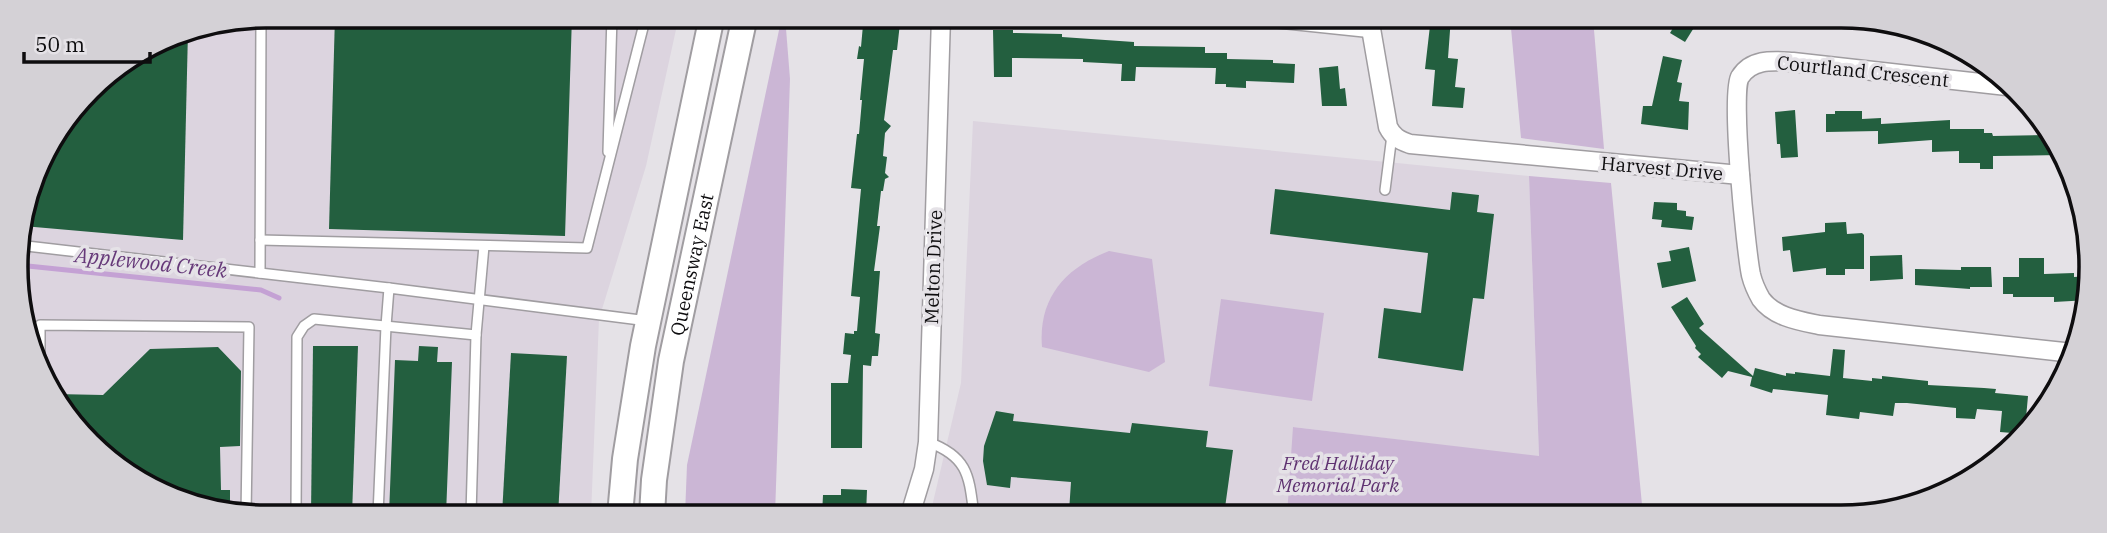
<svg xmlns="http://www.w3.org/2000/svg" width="2107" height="533" viewBox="0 0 2107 533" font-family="'IBM Plex Serif',serif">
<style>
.built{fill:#dcd4df}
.green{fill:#cbb6d5}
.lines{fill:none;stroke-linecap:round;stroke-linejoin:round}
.stream{stroke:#c4a1d4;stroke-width:5}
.building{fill:#235f3f}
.service-casing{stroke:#a09da1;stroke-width:12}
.minor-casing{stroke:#a09da1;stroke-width:21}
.secondary-casing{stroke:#a09da1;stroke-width:28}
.service{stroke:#fff;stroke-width:9}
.minor{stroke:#fff;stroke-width:18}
.secondary{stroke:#fff;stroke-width:24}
.labels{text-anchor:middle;stroke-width:7;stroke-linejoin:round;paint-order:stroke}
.street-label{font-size:19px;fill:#0e0d0f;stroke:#e5e2e7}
.park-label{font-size:19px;font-style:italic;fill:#5f3271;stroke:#e5e2e7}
.water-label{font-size:21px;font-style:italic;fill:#663979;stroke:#e5e2e7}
.rim{fill:none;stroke:#0e0d0f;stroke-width:3.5}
</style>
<rect width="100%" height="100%" fill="#e5e2e7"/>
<g class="built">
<polygon points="267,16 679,16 646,166 599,319 591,515 233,515 141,483 68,419 24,332 16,250 42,155 101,78 171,35"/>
<polygon points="973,121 1529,176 1539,457 1294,427 1287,515 930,515 961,383"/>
</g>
<g class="green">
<polygon points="782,16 785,16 790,79 775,515 685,515 687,465"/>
<polygon points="1510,17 1593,18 1604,149 1521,138"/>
<polygon points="1529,176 1611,183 1643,515 1287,515 1293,427 1539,456"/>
<path d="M 1109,251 L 1152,259 L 1165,362 L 1149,372 L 1042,347 C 1038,298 1065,268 1109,251 Z"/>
<polygon points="1221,299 1324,313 1312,401 1209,386"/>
</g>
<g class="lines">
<polyline class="stream" points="18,265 261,290 279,298"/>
</g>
<g class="building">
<polygon points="335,16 572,16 565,236 329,229"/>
<polygon points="1431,17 1451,17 1448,58 1458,59 1455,87 1465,88 1463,108 1432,106 1435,70 1425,69"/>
<polygon points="1679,18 1700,18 1685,42 1670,33"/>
<polygon points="872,21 900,23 897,50 893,50 884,120 891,126 885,133 883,156 887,157 885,173 889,177 885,179 883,191 881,191 877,226 880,226 874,271 880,271 875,333 880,334 878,356 872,356 871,366 863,365 862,448 831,448 831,383 848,383 851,355 843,354 845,333 854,334 854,331 857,331 860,297 851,296 861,189 851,188 857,134 859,134 862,100 860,100 864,59 857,59 859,46 861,47 863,25 872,26"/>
<polygon points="993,30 1013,30 1013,33 1062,34 1062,37 1134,42 1134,46 1205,47 1205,53 1227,53 1227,59 1273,60 1273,63 1295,64 1294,83 1246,81 1246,88 1226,87 1226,84 1215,84 1216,68 1136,67 1135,81 1121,81 1122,64 1083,62 1083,59 1012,58 1012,77 994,77"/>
<polygon points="188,31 183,240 23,226 42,155 101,78 171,35"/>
<polygon points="1663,56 1682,60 1677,82 1682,83 1679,101 1689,102 1688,130 1641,124 1643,106 1652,106"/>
<polygon points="1338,66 1340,89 1345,88 1347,106 1322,106 1319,68"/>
<polygon points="1795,110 1798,157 1781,158 1780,144 1777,144 1775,112"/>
<polygon points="1835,111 1862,111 1862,119 1881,118 1881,124 1950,120 1950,129 1984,129 1984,133 1992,133 1993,136 2050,135 2060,155 1993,156 1993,169 1980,169 1980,163 1959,163 1959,151 1932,152 1932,140 1878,144 1878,131 1826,132 1826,114 1835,114"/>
<polygon points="1275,189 1450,210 1452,192 1479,195 1477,212 1494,214 1484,299 1473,298 1463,371 1378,358 1384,308 1421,313 1428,253 1270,234"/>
<polygon points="1654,202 1677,203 1677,210 1686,211 1686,216 1694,217 1692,230 1661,227 1662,220 1652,219"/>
<polygon points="1846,222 1847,234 1862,233 1864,235 1864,269 1845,269 1845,275 1826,275 1826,268 1793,272 1790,250 1783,251 1782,237 1825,232 1825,223"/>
<polygon points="1689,247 1696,281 1662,288 1657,263 1671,261 1669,251"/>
<polygon points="1902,255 1903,279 1870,281 1870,256"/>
<polygon points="2019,258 2044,258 2044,274 2074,273 2074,277 2088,276 2089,300 2054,302 2054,297 2013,297 2013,294 2003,294 2003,277 2019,277"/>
<polygon points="1961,267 1991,267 1992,287 1970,287 1970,289 1915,285 1915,269 1961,270"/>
<polygon points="1687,297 1704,324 1699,328 1753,376 1755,368 1786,376 1786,373 1795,374 1795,372 1830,376 1833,349 1845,350 1843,378 1872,381 1872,378 1882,379 1882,376 1928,381 1928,385 1984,388 1996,389 1995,393 2028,396 2026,418 2031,418 2030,427 2025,434 2000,432 2002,411 1977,409 1975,419 1956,418 1956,408 1907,403 1895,403 1893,416 1860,412 1859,419 1826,415 1828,395 1773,389 1772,393 1750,386 1752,377 1728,371 1722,378 1698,357 1701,354 1695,348 1696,346 1671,307"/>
<polygon points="313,346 358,346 352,515 311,515"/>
<polygon points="419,346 438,347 437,362 452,362 446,515 389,515 395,360 418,361"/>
<polygon points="218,347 241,371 240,446 220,447 221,490 230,490 230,514 141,483 68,419 55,394 103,395 150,349"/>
<polygon points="511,353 567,356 558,515 502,515"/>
<polygon points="996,411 1014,414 1013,421 1130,433 1132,423 1208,431 1206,447 1233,450 1224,515 1114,515 1069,512 1071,482 1011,477 1010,488 987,485 983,461 984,446"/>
<polygon points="841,489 867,490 866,515 822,515 823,495 841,495"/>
</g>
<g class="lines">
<defs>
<g id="service">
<polyline points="608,152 612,16"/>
<polyline points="1385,190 1392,135"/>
<polyline points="260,240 587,248 646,16"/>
<polyline points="18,245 389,288"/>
<polyline points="260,273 261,17"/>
<polyline points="40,363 40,325 249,327 246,515"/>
<path d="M 928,442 C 969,457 969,477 974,515"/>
<polyline points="296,515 297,337 304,326 314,319 476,335"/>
<polyline points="378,515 386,326 389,288 648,321"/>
<polyline points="471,515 476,335 484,246"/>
</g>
<g id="minor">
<polyline points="1264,17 1369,28"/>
<path d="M 1369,17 L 1388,127 C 1393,137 1399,140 1410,144 L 1740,175"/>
<path d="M 2007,86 L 1793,62 C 1774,61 1752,58 1740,77 C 1730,92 1746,251 1751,275 C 1753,283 1757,292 1761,299 C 1774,317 1800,321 1819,325 L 2073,353"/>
<polyline points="910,515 924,469 928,442 941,17"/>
</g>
<g id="secondary">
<polyline points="620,515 625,459 643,346 712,16"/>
<path id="s1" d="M 652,515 L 654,480 L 671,361 L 745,16"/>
</g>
</defs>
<use href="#service" class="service-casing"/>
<use href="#minor" class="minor-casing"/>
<use href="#secondary" class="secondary-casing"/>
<use href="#service" class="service"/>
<use href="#minor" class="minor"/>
<use href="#secondary" class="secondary"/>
</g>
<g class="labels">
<g class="street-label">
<text transform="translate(1863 71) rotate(6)" y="7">Courtland Crescent</text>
<text transform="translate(1662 168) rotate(5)" y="7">Harvest Drive</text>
<text dy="7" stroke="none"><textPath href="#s1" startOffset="254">Queensway East</textPath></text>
<text transform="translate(933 267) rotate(-88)" y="7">Melton Drive</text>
</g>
<g class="park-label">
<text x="1338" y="470">Fred Halliday<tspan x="1338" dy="22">Memorial Park</tspan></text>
</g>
<g class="water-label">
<text transform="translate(151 263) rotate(6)" y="7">Applewood Creek</text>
</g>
</g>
<path d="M0 0H2107V533H0ZM266 28H1841A238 238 0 0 1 2079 266V267A238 238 0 0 1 1841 505H266A238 238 0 0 1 28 267V266A238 238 0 0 1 266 28Z" fill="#d4d1d6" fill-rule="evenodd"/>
<path class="rim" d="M266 28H1841A238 238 0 0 1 2079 266V267A238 238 0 0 1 1841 505H266A238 238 0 0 1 28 267V266A238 238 0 0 1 266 28Z"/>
<path d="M24 52v10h126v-10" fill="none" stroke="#0e0d0f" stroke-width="3.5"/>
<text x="35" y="52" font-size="21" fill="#0e0d0f" stroke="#e5e2e7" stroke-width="5" paint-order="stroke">50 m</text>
</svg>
